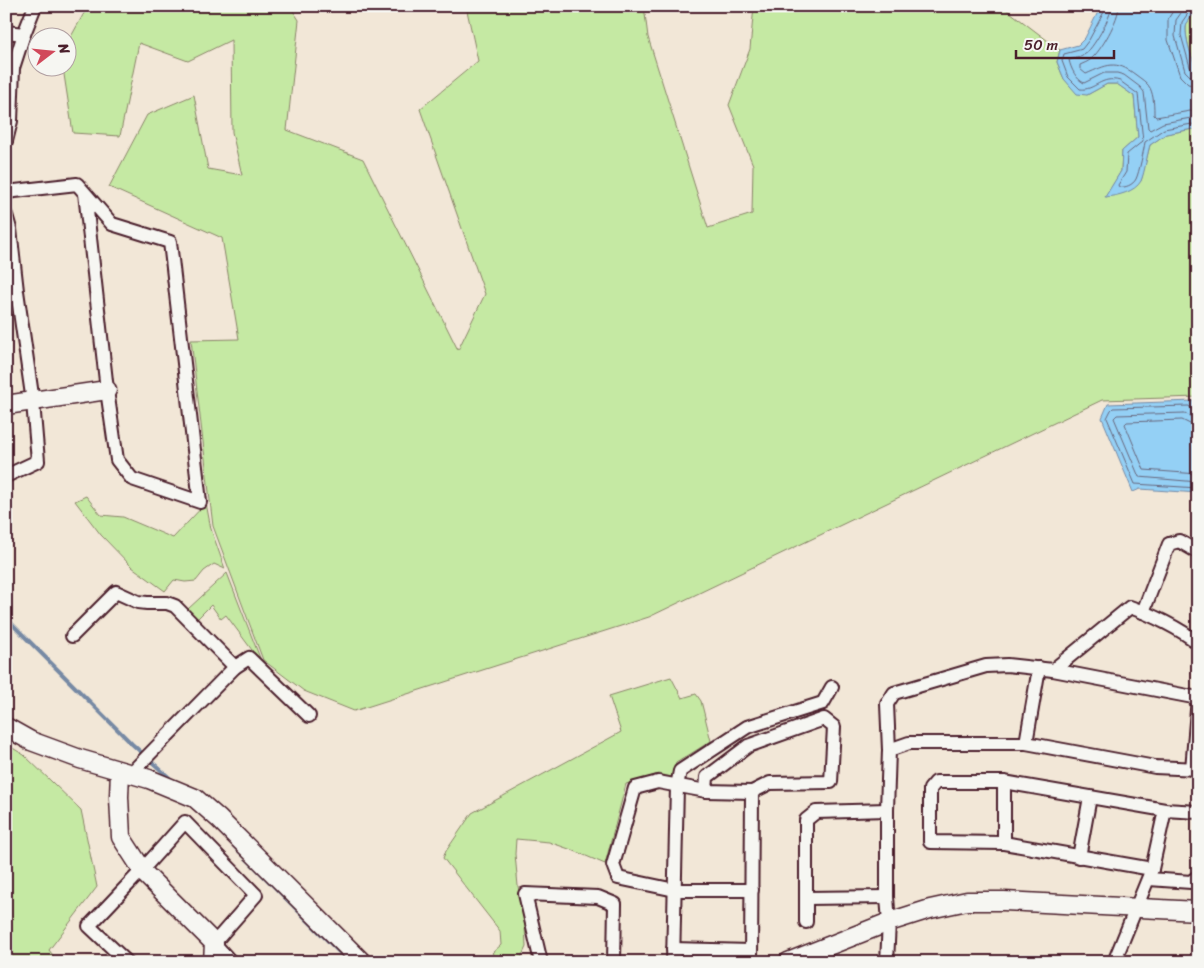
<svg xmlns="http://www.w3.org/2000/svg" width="1204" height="968" viewBox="0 0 1204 968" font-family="Sriracha,sans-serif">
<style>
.green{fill:#c5e9a3;stroke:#888467}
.water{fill:#94d0f5;stroke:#7689a4}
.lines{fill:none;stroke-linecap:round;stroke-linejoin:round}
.shore{stroke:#68667c;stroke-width:1}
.stream{stroke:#7689a4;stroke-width:4}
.street-casing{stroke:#4a1f2b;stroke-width:16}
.secondary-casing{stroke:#4a1f2b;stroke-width:21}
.street{stroke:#f6f6f2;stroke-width:12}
.secondary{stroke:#f6f6f2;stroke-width:18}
</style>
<rect width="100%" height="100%" fill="#f2e7d7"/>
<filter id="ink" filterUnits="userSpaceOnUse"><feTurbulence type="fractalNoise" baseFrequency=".02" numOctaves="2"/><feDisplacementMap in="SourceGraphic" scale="10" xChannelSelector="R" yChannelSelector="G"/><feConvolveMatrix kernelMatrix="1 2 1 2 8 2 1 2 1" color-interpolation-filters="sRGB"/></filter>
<g filter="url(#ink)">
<g class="green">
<polygon points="88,6 290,6 299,20 287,130 363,159 458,350 485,294 420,109 478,61 466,6 644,6 648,37 708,228 752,214 753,165 729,105 750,49 754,6 1002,6 1060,50 1057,62 1064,79 1087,95 1107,84 1117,84 1134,96 1138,137 1122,151 1121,171 1106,197 1141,181 1150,145 1166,134 1193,129 1198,131 1198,397 1102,400 649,617 354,711 304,691 263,660 213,526 191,340 239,339 222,238 109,187 147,115 194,95 208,169 242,175 232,132 231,40 188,61 139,43 120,136 73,133 63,68 68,68 68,42"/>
<path d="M 1198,14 L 1198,70 C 1192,61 1185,38 1186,26 C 1187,22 1190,19 1192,16 Z"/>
<polygon points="86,496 101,515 123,517 173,538 206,503 211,529 225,569 214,564 204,571 196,581 185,582 174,580 165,591 132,567 101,535 75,501"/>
<polygon points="227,573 260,658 258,662 252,650 226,615 221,619 211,605 197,619 188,609"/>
<polygon points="671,677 682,698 696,694 701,701 711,741 676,763 672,777 659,774 626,784 605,864 572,850 549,842 516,839 515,854 518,886 525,925 526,947 519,962 499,962 492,953 501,945 500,931 443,858 446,851 472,813 621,732 609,696"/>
<polygon points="6,744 24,755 81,810 97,887 49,950 58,962 6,962"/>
</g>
<g class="water">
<path d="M 1101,6 L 1198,6 L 1198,14 L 1192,16 C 1190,19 1187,22 1186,27 C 1185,38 1192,61 1198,70 L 1198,131 L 1193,129 L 1166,134 L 1150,145 C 1147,155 1145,171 1141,181 C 1135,192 1117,196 1105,197 L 1121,171 L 1122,151 L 1138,137 L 1134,96 L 1117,84 L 1107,84 L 1087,95 L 1077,94 L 1064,79 L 1057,62 L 1060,50 L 1078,45 L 1085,38 Z"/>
<polygon points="1194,401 1198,414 1198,493 1140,489 1133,492 1102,418 1108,404"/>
</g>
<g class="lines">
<g class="shore">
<path d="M 1105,6 L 1105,10 L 1089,40 L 1082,49 L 1079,50 L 1064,54 L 1062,61 L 1068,77 L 1080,89 C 1095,91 1101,75 1120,81 L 1138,94 L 1143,141 L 1127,154 L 1126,172 L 1118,185 L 1119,187 C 1125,188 1133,185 1136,179 C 1139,173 1144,149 1145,142 L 1164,129 L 1192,124 L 1198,126"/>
<path d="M 1112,6 C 1111,17 1093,49 1084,55 C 1080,58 1074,58 1069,60 C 1071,69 1076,79 1084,83 L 1104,73 L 1117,73 L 1124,75 L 1140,87 L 1144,92 L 1148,128 L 1150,130 L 1163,123 L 1191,118 L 1198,119"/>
<path d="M 1119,6 C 1119,19 1101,51 1091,59 C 1088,62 1084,63 1080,65 L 1080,69 L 1086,74 C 1107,65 1115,59 1136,75 C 1141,79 1147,82 1150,88 C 1154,96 1154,107 1154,115 L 1156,117 L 1190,111 L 1198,111"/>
<polyline points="1176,6 1168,19 1168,40 1180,76 1188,84 1198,86"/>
<polyline points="1186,6 1176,20 1175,36 1185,71 1190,76 1198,78"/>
<polyline points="1198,10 1189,12 1182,22 1181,35 1190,67 1193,71 1198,72"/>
<polyline points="1198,411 1193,411 1189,406 1113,408 1111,410 1107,418 1135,484 1198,488"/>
<polyline points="1198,418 1191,417 1185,413 1117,415 1114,418 1139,477 1198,482"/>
<polyline points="1198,425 1190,424 1182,420 1127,422 1125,424 1144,470 1198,474"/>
</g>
<g class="stream">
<polyline points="6,618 132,744 173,781"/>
<polyline points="234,846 349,962"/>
</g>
<defs>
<g id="street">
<polyline points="6,32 24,34"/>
<polyline points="6,141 11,121 13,68 24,34 35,6"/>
<polyline points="6,192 77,184 112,224 170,242 200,502 132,479 117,460 107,390 85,193"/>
<polyline points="6,215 10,229 17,291 33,402 38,461 6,476"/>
<polyline points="1143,612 1169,544 1179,541 1198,552"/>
<polyline points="72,636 116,592 138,602 147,603 167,603 175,606 235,667 249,658 309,716"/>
<polyline points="1053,670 1198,698"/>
<polyline points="1026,743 1039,668"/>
<polyline points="889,750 909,743 1026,743 1155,767 1198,769"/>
<polyline points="1192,769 1198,698"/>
<polyline points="130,774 235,667"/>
<polyline points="1004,782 1004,843"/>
<polyline points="706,791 707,777 748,746 824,719 834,727 831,782 770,783 752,792 751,962"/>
<polyline points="752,792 706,791 658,782 635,788 613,865 618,878 675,890 752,890"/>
<polyline points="1079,857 1090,797"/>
<polyline points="1152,869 1004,843 930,842 930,789 936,782 1004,782 1165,810 1198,812"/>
<polyline points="1149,879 1191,882 1198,876"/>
<polyline points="806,898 887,897"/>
<polyline points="806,922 806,820 816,812 887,810"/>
<polyline points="673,949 751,951"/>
<polyline points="127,962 89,926 142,870 185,822 256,895 214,943 231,962"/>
<polyline points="541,962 525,894 598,897 615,904 614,962"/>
<polyline points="673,962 677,786 680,771 747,727 823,703 832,687"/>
<path d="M 887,962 L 889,922 L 887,897 L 887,810 L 889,750 L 887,704 L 894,693 L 986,666 L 1007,665 L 1053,670 L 1130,607 C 1150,614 1181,629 1198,643"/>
<polyline points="1114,962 1152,869 1165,810"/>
</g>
<g id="secondary">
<polyline points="6,405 107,390"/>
<polyline points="6,727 31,741 80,759 149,779 195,798 219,819 362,962"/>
<polyline points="120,771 119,797 121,837 145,874 214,943 213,962"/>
<polyline points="788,962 889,922 930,909 967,901 1004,901 1198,911"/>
</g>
</defs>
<use href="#street" class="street-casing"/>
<use href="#secondary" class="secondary-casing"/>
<use href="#street" class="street"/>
<use href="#secondary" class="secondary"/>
</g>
</g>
<rect width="1204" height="968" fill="none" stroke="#f6f6f2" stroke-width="25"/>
<rect x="12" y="12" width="1179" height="943" fill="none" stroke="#4a1f2b" stroke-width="2" filter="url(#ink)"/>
<g transform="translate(52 52) rotate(74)"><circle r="24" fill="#f6f6f2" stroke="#b1a0a2"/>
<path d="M0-4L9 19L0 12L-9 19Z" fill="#d1495b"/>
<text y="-8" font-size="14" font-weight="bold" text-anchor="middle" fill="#4a1f2b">N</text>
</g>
<path d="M1016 50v8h98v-8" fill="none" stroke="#4a1f2b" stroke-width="2.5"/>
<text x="1024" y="50" font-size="15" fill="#4a1f2b" stroke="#f6f6f2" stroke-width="4" paint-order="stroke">50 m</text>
</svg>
